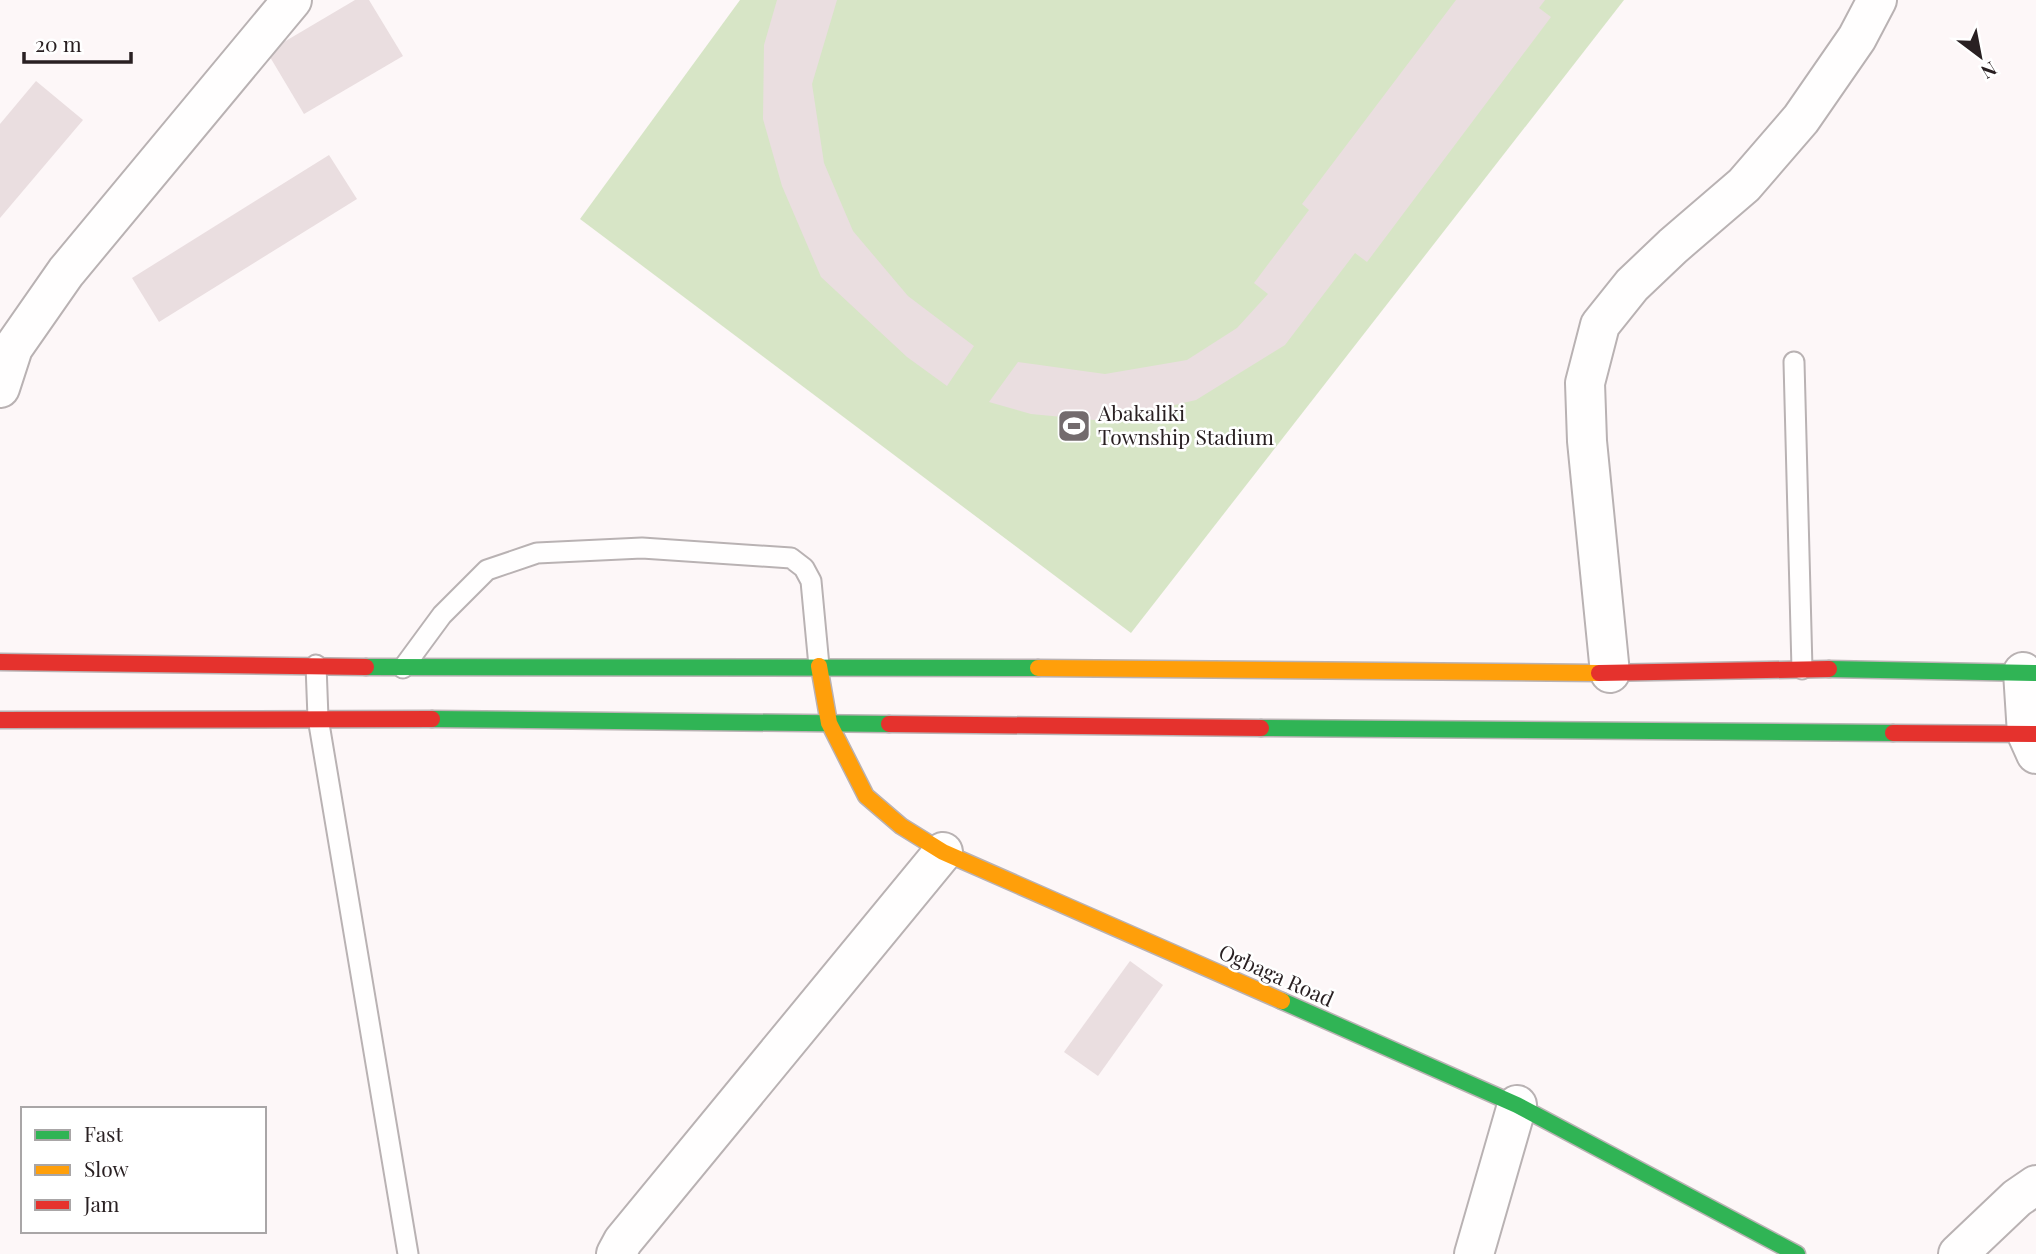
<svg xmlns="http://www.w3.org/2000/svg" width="2036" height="1254" viewBox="0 0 2036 1254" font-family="'Playfair Display',serif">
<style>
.green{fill:#d7e5c6}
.building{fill:#eadee0}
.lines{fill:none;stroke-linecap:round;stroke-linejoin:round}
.lane-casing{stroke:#b9b2b3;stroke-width:23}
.street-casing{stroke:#b9b2b3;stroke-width:42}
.fast-casing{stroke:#b9b2b3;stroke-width:19}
.slow-casing{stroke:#b9b2b3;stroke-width:19}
.jam-casing{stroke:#b9b2b3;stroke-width:19}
.lane{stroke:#fffefe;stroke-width:19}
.street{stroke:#fffefe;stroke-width:38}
.fast{stroke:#30b455;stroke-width:16}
.slow{stroke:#ff9f0a;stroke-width:16}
.jam{stroke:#e5322d;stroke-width:16}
.labels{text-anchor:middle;stroke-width:5;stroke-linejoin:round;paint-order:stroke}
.poi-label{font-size:21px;fill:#292022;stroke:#fff;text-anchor:start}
.street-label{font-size:21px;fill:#292022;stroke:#fff}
</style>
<rect width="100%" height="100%" fill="#fdf7f8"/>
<polygon class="green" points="740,0 1624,0 1131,633 580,219"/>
<g class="building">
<polygon points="355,0 369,0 403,56 304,114 267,52"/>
<polygon points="777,0 837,0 812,84 824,163 853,231 908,296 974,346 947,386 907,357 821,277 782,186 763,119 764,45"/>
<polygon points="1456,0 1545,0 1539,8 1551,17 1367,262 1355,253 1285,345 1196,400 1105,421 1031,414 989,402 1018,362 1105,374 1187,360 1237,328 1268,294 1254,283 1309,210 1302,204"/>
<polygon points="36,81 83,120 0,218 0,124"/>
<polygon points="329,155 357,199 159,322 132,278"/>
<polygon points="1130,961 1163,985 1098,1076 1064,1052"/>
</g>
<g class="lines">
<defs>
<g id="lane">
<polyline points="1794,362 1802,669"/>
<polyline points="316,665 318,718 408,1254"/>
<polyline points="403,668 442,615 487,570 537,553 642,548 791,558 804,568 811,581 819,666"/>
</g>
<g id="street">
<polyline points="0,388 13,348 66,272 292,0"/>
<polyline points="2023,672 2027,734 2036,754"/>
<polyline points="1610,673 1587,441 1585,383 1600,325 1632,285 1673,246 1744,185 1801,119 1857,38 1877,0"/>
<polyline points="616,1254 623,1241 943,852"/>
<polyline points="1474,1254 1517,1105"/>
<polyline points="1958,1254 2017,1198 2036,1185"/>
</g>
<g id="fast">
<polyline points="366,667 1038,668"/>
<polyline points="1829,669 2036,673"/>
<polyline points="432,719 889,724"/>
<polyline points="1261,728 1893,733"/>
<polyline points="1282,1001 1517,1105 1797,1254"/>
</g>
<g id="slow">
<polyline points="819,666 829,723 866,796 901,826 943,852 1282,1001"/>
<polyline points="1038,668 1599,673"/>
</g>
<g id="jam">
<polyline points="0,662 366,667"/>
<polyline points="1599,673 1829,669"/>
<polyline points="0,720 432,719"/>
<polyline points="889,724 1261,728"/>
<polyline points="1893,733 2036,734"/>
</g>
</defs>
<use href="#lane" class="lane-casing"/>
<use href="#street" class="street-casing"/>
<use href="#fast" class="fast-casing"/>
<use href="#slow" class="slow-casing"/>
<use href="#jam" class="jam-casing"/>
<use href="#lane" class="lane"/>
<use href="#street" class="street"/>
<use href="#fast" class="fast"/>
<use href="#slow" class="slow"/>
<use href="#jam" class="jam"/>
</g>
<defs>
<symbol id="stadium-square" viewBox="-11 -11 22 22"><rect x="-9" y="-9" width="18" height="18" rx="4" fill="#736b6d" stroke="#fff"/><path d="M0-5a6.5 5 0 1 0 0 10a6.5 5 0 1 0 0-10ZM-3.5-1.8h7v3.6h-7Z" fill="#fff"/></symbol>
</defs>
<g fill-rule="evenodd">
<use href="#stadium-square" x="1055" y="407" width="38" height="38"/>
</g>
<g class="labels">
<g class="poi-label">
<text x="1098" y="421">Abakaliki<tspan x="1098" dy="24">Township Stadium</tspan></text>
</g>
<g class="street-label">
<text transform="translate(1276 976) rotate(24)" y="7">Ogbaga Road</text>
</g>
</g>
<rect x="21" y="1107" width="245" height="126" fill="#ffffff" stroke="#a9a6a7" stroke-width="2"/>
<rect x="35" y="1130" width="35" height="10" fill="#30b455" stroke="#a9a6a7" stroke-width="2"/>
<text x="84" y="1142" font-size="21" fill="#292022">Fast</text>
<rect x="35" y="1165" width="35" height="10" fill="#ff9f0a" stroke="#a9a6a7" stroke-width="2"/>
<text x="84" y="1177" font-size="21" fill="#292022">Slow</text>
<rect x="35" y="1200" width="35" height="10" fill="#e5322d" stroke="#a9a6a7" stroke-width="2"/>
<text x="84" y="1212" font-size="21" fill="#292022">Jam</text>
<g transform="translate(1980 56) rotate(148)" stroke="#ffffff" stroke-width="5" paint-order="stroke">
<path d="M0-5L12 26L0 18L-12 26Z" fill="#292022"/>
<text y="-10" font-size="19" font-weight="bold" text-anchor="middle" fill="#292022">N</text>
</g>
<path d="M24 52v10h107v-10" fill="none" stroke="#292022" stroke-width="3.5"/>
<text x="35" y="52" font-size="21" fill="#292022" stroke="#ffffff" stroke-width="5" paint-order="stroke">20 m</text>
</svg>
